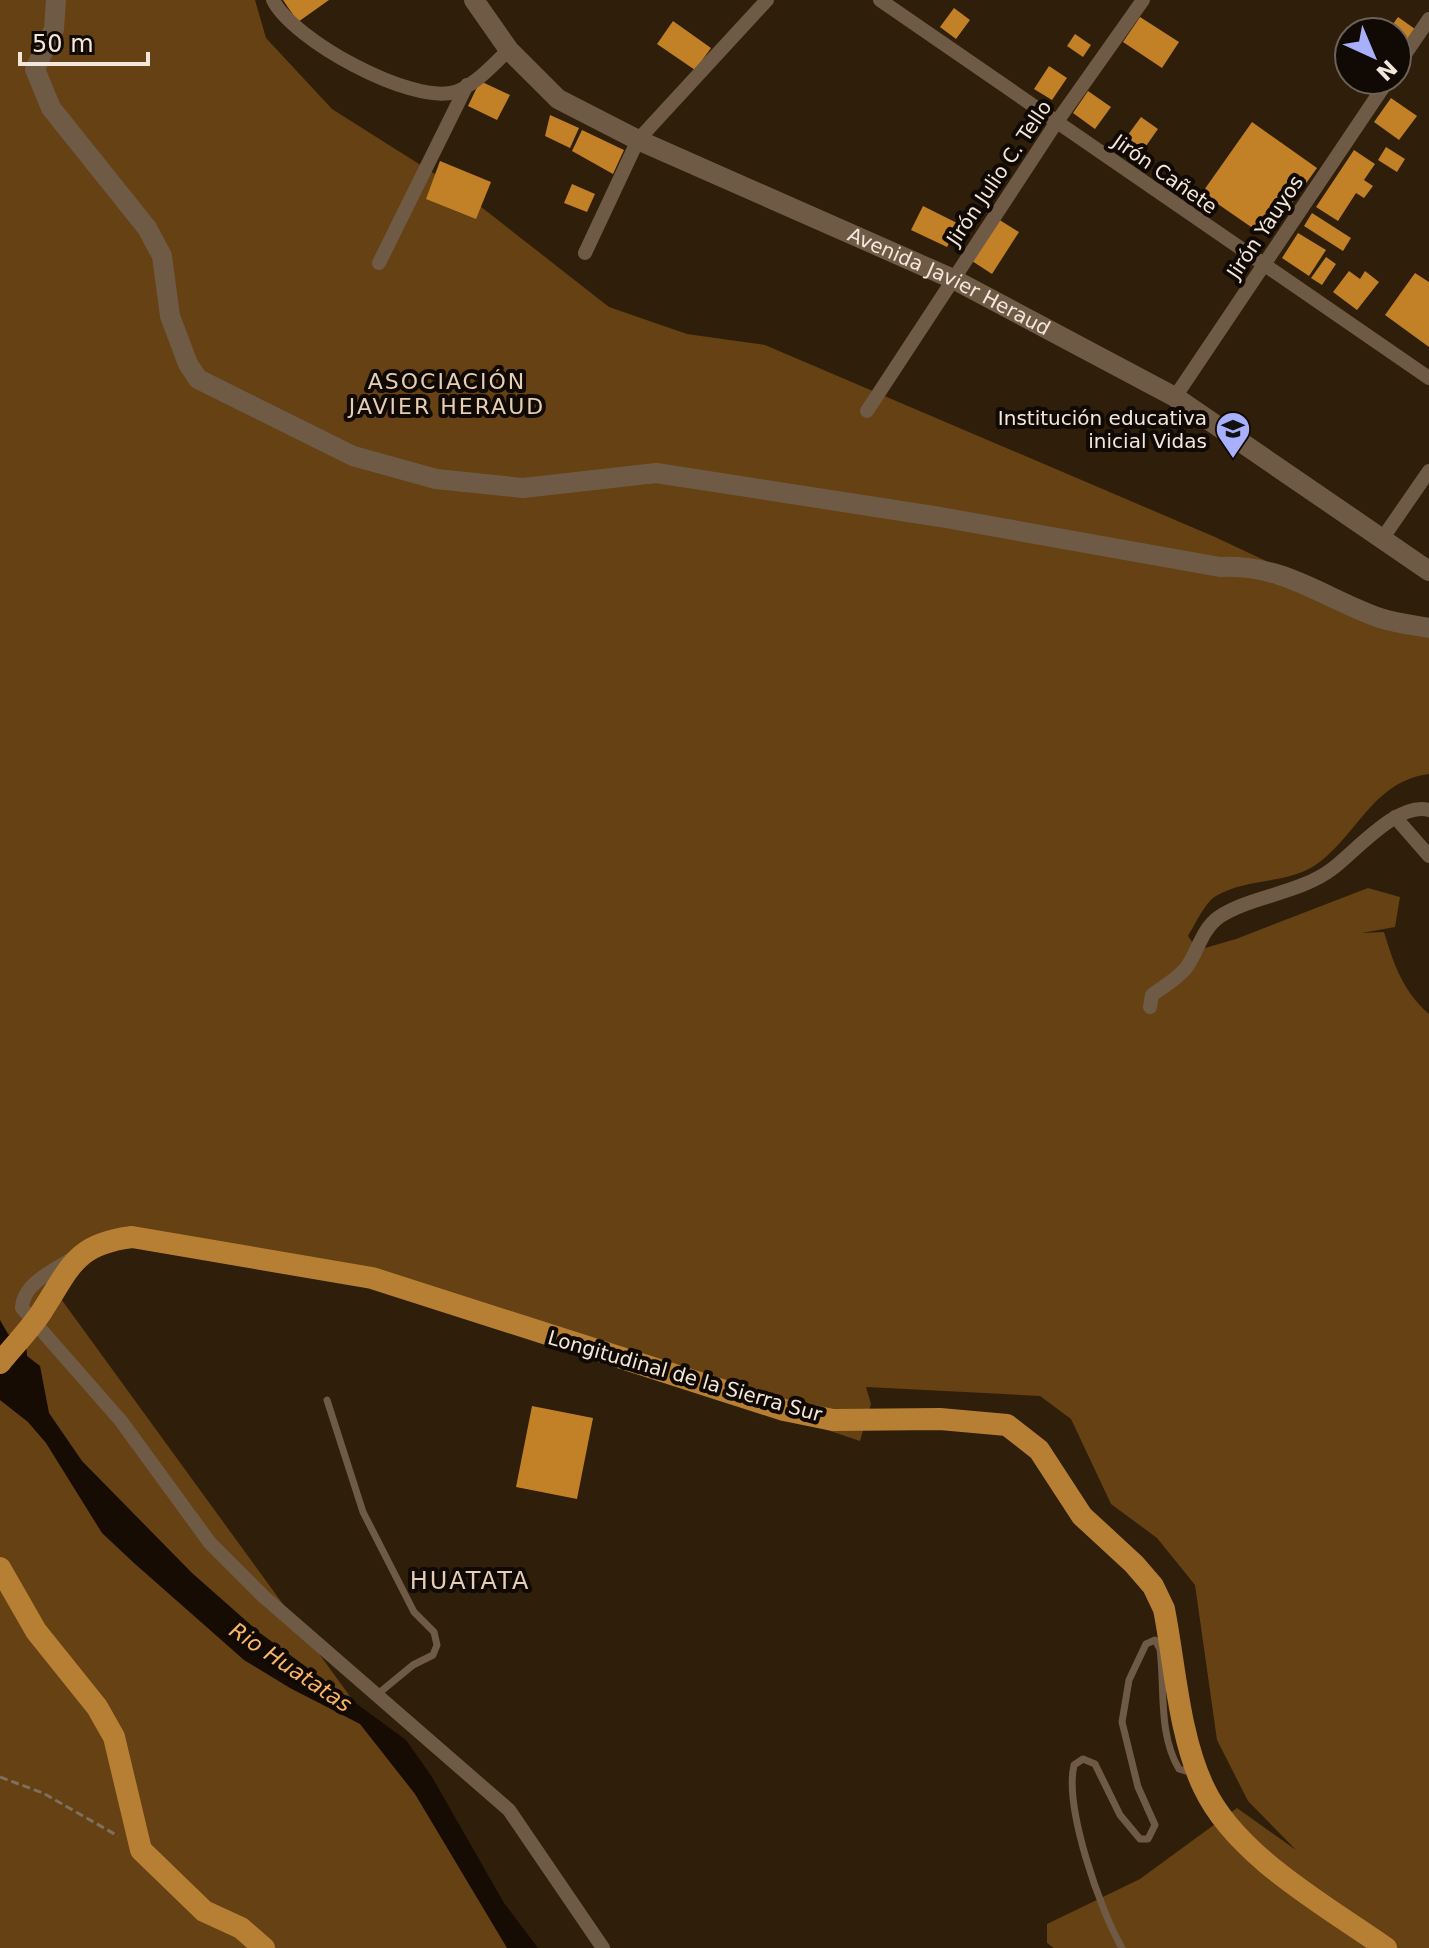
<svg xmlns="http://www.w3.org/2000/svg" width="1429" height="1948" viewBox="0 0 1429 1948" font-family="'DejaVu Sans',sans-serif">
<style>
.forest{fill:#654113}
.water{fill:#160c03}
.building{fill:#c28027}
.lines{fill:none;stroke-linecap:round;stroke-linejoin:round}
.path{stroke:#7e6f5e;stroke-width:3;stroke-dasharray:8 4;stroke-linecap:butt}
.service{stroke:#6f5b45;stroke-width:7}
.minor{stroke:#6f5b45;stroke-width:14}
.secondary{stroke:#6f5b45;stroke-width:20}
.primary{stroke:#b77f34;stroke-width:22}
.labels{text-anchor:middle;stroke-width:8;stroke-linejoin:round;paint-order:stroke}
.street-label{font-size:20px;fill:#f3e7db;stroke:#110903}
.poi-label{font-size:20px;fill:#f3e7db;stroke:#110903;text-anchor:end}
.neighbourhood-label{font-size:22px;letter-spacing:2px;fill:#e5ceb5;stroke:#110903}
.water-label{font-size:22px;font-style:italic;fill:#fbb665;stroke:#110903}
.quarter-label{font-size:24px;letter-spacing:2px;fill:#e5ceb5;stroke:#110903}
</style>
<rect width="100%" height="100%" fill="#2f1e09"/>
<path class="forest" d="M 0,0 L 255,0 L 266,38 L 332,109 L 457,188 L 609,307 L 687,334 L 765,345 L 1215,537 L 1429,637 L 1429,774 C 1375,781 1359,831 1321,861 C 1290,886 1249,876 1216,896 C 1205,902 1195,925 1188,936 L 1198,950 L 1236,939 L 1368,888 L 1400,897 L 1395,927 L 1362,933 L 1384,932 C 1394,965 1403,991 1429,1014 L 1429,1948 L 1054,1948 L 1047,1943 L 1047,1924 L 1140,1879 L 1237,1808 L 1296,1850 L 1248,1801 L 1217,1740 L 1195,1585 L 1157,1538 L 1111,1504 L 1071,1419 L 1040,1396 L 866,1387 L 871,1404 L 860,1441 L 444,1301 L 175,1242 L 109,1247 L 56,1292 L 533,1948 L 0,1948 Z"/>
<polygon class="water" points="0,1320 8,1334 26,1342 27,1356 40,1366 49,1413 82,1461 192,1573 260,1633 406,1740 432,1777 504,1903 538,1948 507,1948 415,1794 360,1724 290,1688 244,1660 134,1563 102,1533 46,1443 28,1422 0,1400"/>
<g class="building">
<polygon points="283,0 329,0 298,22"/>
<polygon points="954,8 970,20 956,39 940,27"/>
<polygon points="1140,17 1179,42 1162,68 1123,42"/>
<polygon points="1398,17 1415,29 1405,43 1397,37 1397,32 1388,31"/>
<polygon points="673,21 711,48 695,70 657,44"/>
<polygon points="1075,34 1091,45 1083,57 1067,46"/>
<polygon points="1049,66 1067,78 1052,100 1034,89"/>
<polygon points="1361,80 1381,80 1374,89"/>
<polygon points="480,81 510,95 497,120 468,106"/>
<polygon points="1088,91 1111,107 1095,129 1073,113"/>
<polygon points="1391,98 1417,116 1399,140 1374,122"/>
<polygon points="550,115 579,128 570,148 545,136"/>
<polygon points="1141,117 1158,129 1139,156 1122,143"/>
<polygon points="1252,122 1317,168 1267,238 1202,193"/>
<polygon points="582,130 624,150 613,174 572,151"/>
<polygon points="1386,147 1405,159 1397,172 1378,160"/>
<polygon points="1354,150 1375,164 1364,180 1373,186 1364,198 1356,193 1338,221 1316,207"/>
<polygon points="440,161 491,182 476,219 426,199"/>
<polygon points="572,184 595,194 587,212 564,203"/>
<polygon points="923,206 959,224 947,247 911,230"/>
<polygon points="1312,213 1351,238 1343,251 1304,226"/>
<polygon points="998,219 1019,232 992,274 972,261"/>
<polygon points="1298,233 1326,250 1309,276 1282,258"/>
<polygon points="1326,257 1336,264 1322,285 1311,278"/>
<polygon points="1349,271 1360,279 1365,271 1379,282 1357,310 1333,292"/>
<polygon points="1415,273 1429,282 1429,347 1385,315"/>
<polygon points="532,1406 593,1418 577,1499 516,1487"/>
</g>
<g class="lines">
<polyline class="path" points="0,1777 43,1793 118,1836"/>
<g class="service">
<polyline points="327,1400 363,1512 414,1612 434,1632 437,1645 433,1655 413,1665 379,1693"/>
<path d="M 1122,1948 C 1100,1910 1064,1807 1074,1765 L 1083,1759 L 1095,1764 L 1120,1815 L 1140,1839 L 1148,1839 L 1155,1825 L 1138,1787 L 1122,1722 L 1129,1680 L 1146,1644 L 1155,1640 L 1160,1649 C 1165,1688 1158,1734 1179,1769 L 1192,1773"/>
</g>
<g class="minor">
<path d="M 273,0 C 292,39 411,105 455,92 C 475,86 494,63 509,50"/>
<polyline points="880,0 1429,378"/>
<polyline points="1397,66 1429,19"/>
<polyline points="585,253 638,140 767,0"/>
<polyline points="379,263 467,85"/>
<polyline points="1175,397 1388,80"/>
<polyline points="867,411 1056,123 1143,0"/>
<polyline points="1382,539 1429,471"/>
<polyline points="1395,817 1429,856"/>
<path d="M 1150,1007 L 1152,995 C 1163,987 1177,979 1186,968 C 1198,952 1201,930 1219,917 C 1250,896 1299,894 1332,869 C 1355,852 1398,801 1429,810"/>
<path d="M 70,1260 C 52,1271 23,1284 22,1308 L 121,1421 L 210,1543 L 263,1596 L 509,1810 L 603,1948"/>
</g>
<g class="secondary">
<path d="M 56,0 L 54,29 L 35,69 L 51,108 L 147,228 L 162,256 L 170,316 L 188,364 L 198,379 L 353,456 L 436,479 L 523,488 L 656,473 L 940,517 L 1220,567 C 1285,564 1323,598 1380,618 C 1395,623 1413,625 1429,628"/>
<path id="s1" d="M 474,0 L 509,50 L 558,99 L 638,140 L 953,279 L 1175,397 L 1429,571"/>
</g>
<g class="primary">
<path d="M 0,1363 C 14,1345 32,1328 44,1308 C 71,1266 76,1244 132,1237 L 372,1278 L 784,1410 L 833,1420 L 940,1419 L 1007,1425 L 1039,1450 L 1082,1516 L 1134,1564 L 1153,1586 L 1164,1609 C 1175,1665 1179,1737 1204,1788 C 1236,1856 1325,1905 1386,1948"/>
<polyline points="0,1568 36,1631 97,1707 114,1737 141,1850 204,1911 241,1928 264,1948"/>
</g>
</g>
<defs>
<symbol id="school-pin" viewBox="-11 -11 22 30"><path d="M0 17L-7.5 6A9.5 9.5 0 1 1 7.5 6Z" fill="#a8b0fc" stroke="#110903"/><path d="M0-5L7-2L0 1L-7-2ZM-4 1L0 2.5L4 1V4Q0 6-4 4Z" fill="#111"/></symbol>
</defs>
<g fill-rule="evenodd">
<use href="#school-pin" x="1213" y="409" width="40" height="54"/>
</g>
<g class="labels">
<g class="street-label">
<text transform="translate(999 173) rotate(-56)" y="7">Jirón Julio C. Tello</text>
<text transform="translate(1165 174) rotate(35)" y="7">Jirón Cañete</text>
<text transform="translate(1265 227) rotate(-56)" y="7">Jirón Yauyos</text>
<text dy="7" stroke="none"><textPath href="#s1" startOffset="562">Avenida Javier Heraud</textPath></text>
<text transform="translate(685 1376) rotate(16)" y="7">Longitudinal de la Sierra Sur</text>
</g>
<g class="poi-label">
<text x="1207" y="425">Institución educativa<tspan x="1207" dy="23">inicial Vidas</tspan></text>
</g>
<g class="neighbourhood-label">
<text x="447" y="389">ASOCIACIÓN<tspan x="447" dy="25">JAVIER HERAUD</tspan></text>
</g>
<g class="water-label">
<text transform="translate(291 1667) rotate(34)" y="8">Rio Huatatas</text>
</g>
<g class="quarter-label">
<text x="470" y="1589">HUATATA</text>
</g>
</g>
<g transform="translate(1373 56) rotate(136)"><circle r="38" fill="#110903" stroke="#6b6259" stroke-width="2"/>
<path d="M0-6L14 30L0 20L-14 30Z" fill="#a8b0fc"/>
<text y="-12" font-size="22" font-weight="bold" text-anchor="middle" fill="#f3e7db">N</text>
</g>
<path d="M20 52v12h128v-12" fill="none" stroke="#f3e7db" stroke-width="4"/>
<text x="32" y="52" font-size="24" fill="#f3e7db" stroke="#110903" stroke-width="6" paint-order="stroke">50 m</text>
</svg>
